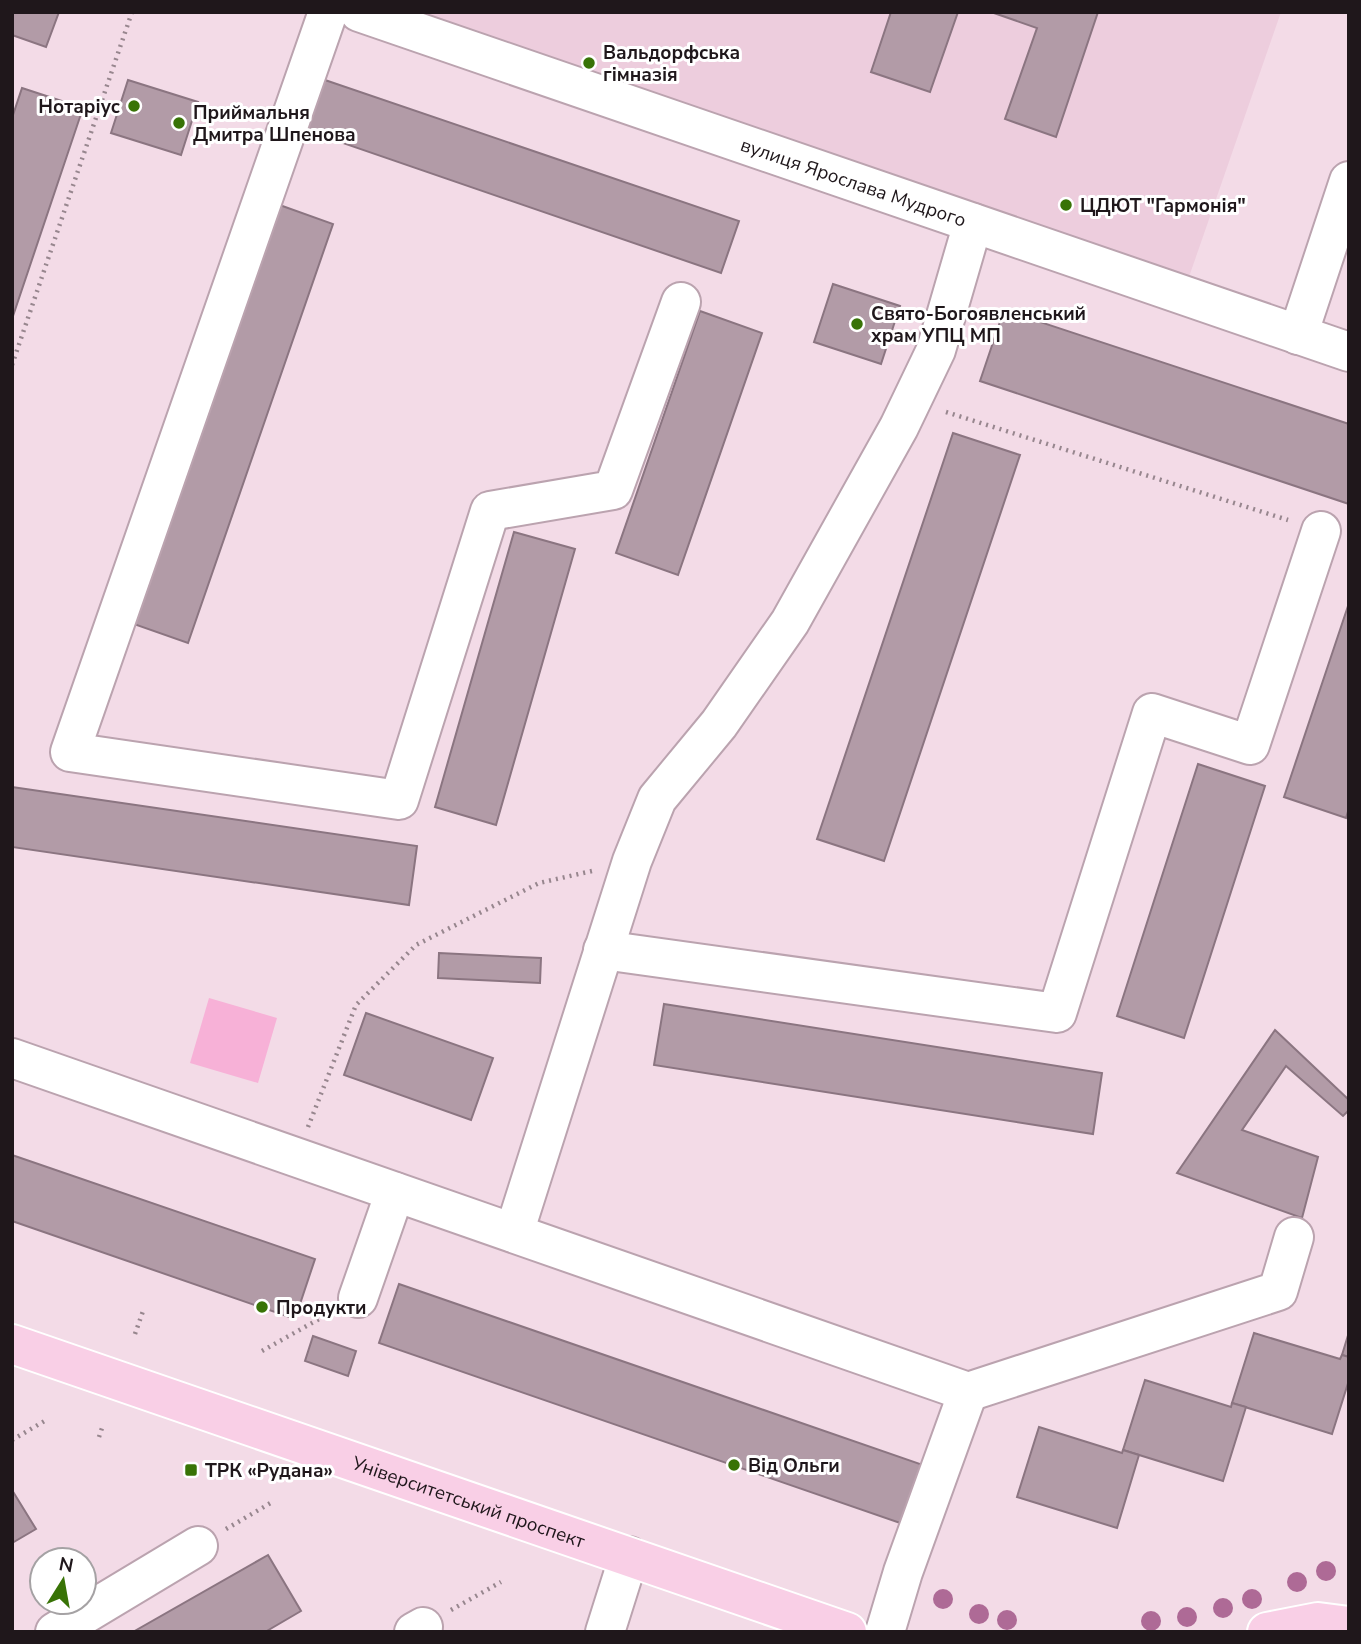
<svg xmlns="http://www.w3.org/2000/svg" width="1361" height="1644" viewBox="0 0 1361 1644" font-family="'Nunito Sans',sans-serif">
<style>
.built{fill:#edcddd}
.green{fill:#f7b1d7}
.building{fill:#b29ba7;stroke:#8b7581;stroke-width:2}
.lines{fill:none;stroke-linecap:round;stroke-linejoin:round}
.minor-casing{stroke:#bba3af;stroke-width:42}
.major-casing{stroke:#fff;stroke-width:42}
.path{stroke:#97868e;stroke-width:4.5;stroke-dasharray:2 5;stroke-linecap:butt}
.minor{stroke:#fff;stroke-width:38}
.major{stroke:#f9cfe6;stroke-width:38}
.tree{fill:#ae6a96}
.poi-dot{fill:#387306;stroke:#fff;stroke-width:2.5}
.labels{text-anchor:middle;stroke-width:6;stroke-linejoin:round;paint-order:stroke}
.poi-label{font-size:19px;font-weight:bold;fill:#1f171b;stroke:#fff;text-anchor:start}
.street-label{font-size:19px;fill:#1f171b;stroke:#fff}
</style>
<rect width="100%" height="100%" fill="#f3dbe7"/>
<polygon class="built" points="359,12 1281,12 1182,297"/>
<polygon class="green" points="209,998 277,1018 258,1083 190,1063"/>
<g class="building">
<polygon points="12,12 59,12 46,47 12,35"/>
<polygon points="891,12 958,12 930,92 871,72"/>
<polygon points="991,12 1098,12 1056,137 1005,119 1037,28"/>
<polygon points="322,79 739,221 721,273 305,130"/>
<polygon points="128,80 198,102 181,155 111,133"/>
<polygon points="22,88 83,108 12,319 12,118"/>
<polygon points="274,203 333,224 188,643 128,622"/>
<polygon points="833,284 900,306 881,364 814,342"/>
<polygon points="1004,310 1349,424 1349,504 980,381"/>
<polygon points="700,311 762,333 678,575 616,553"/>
<polygon points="953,433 1020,455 884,861 817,839"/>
<polygon points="514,532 575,549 496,825 435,807"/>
<polygon points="1349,603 1349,808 1346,818 1284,797"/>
<polygon points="1198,764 1265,786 1184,1038 1117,1016"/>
<polygon points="12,787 417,846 409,905 12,847"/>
<polygon points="439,953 541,958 540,983 438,978"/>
<polygon points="664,1004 1102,1073 1093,1134 654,1065"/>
<polygon points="366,1013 493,1058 471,1120 344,1075"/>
<polygon points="1275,1030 1349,1100 1349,1110 1343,1116 1286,1066 1242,1130 1318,1157 1302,1218 1177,1173"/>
<polygon points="12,1155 315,1259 295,1319 12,1221"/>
<polygon points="399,1284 923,1465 903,1524 379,1343"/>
<polygon points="1349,1332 1349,1357 1342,1355"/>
<polygon points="1254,1333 1340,1359 1342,1355 1349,1357 1349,1380 1332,1434 1232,1403"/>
<polygon points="313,1336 356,1351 348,1376 305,1361"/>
<polygon points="1145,1380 1231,1407 1232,1403 1246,1407 1223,1481 1123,1450"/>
<polygon points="1039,1427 1122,1453 1123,1450 1139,1455 1117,1528 1017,1497"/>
<polygon points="12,1490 36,1529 12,1543"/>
<polygon points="268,1555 301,1611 265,1632 133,1632"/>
</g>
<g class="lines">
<defs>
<g id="minor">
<polyline points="328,12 70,752 399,800 490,511 613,490 681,302"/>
<path id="s1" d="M 359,12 L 1349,352"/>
<polyline points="1298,335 1349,181"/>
<polyline points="603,950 1057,1013 1152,713 1250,745 1321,531"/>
<polyline points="12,1058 968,1392 903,1572 885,1632"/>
<polyline points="514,1233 632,861 657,799 719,724 790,622 899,427 936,350 973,223"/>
<polyline points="358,1298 395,1192"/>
<polyline points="968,1392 1278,1291 1294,1237"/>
<polyline points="55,1632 198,1546"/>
<polyline points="414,1632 423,1627"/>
<polyline points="605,1632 629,1556"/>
</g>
<g id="major">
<path id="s2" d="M 12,1344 L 847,1632"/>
<polyline points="1267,1632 1318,1622 1349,1626"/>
</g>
</defs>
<use href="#minor" class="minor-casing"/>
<use href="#major" class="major-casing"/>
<g class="path">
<polyline points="12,365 132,12"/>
<polyline points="946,412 1288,520"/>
<polyline points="308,1127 356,1005 416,945 539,883 592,871"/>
<polyline points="135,1334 143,1311"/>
<polyline points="262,1351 328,1314"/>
<polyline points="99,1437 102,1428"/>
<polyline points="12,1440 48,1419"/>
<polyline points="226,1529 274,1501"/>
<polyline points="451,1610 501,1582"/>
</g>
<use href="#minor" class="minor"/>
<use href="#major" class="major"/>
</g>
<g class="tree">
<circle cx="1326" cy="1571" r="10"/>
<circle cx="1297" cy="1582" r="10"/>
<circle cx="943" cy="1599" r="10"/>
<circle cx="1252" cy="1599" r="10"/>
<circle cx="1223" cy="1608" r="10"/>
<circle cx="979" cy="1614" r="10"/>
<circle cx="1187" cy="1617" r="10"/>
<circle cx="1007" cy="1620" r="10"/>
<circle cx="1151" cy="1621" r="10"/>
</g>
<g class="poi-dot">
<circle cx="589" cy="63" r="7"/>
<circle cx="134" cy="106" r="7"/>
<circle cx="179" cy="123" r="7"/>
<circle cx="1066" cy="205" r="7"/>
<circle cx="857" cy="324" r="7"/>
<circle cx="262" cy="1307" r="7"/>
<circle cx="734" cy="1465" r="7"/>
<rect x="184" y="1463" width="14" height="14" rx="3.5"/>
</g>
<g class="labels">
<g class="poi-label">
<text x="603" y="59">Вальдорфська<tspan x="603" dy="22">гімназія</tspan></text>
<text x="120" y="113" text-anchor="end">Нотаріус</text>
<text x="193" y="119">Приймальня<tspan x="193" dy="22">Дмитра Шпенова</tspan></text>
<text x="1080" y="212">ЦДЮТ "Гармонія"</text>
<text x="871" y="320">Свято-Богоявленський<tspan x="871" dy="22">храм УПЦ МП</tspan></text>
<text x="276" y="1314">Продукти</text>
<text x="748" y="1472">Від Ольги</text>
<text x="205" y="1477">ТРК «Рудана»</text>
</g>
<g class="street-label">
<text dy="7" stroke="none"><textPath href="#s1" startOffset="523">вулиця Ярослава Мудрого</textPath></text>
<text dy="7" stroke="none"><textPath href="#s2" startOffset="483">Університетський проспект</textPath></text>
</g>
</g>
<rect width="1361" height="1644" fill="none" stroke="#1f171b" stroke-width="28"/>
<g transform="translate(63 1581) rotate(11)"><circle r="33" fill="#ffffff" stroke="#a5a2a4" stroke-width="2"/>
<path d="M0-5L12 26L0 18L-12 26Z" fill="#387306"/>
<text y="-10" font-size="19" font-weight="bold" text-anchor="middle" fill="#1f171b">N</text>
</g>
</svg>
